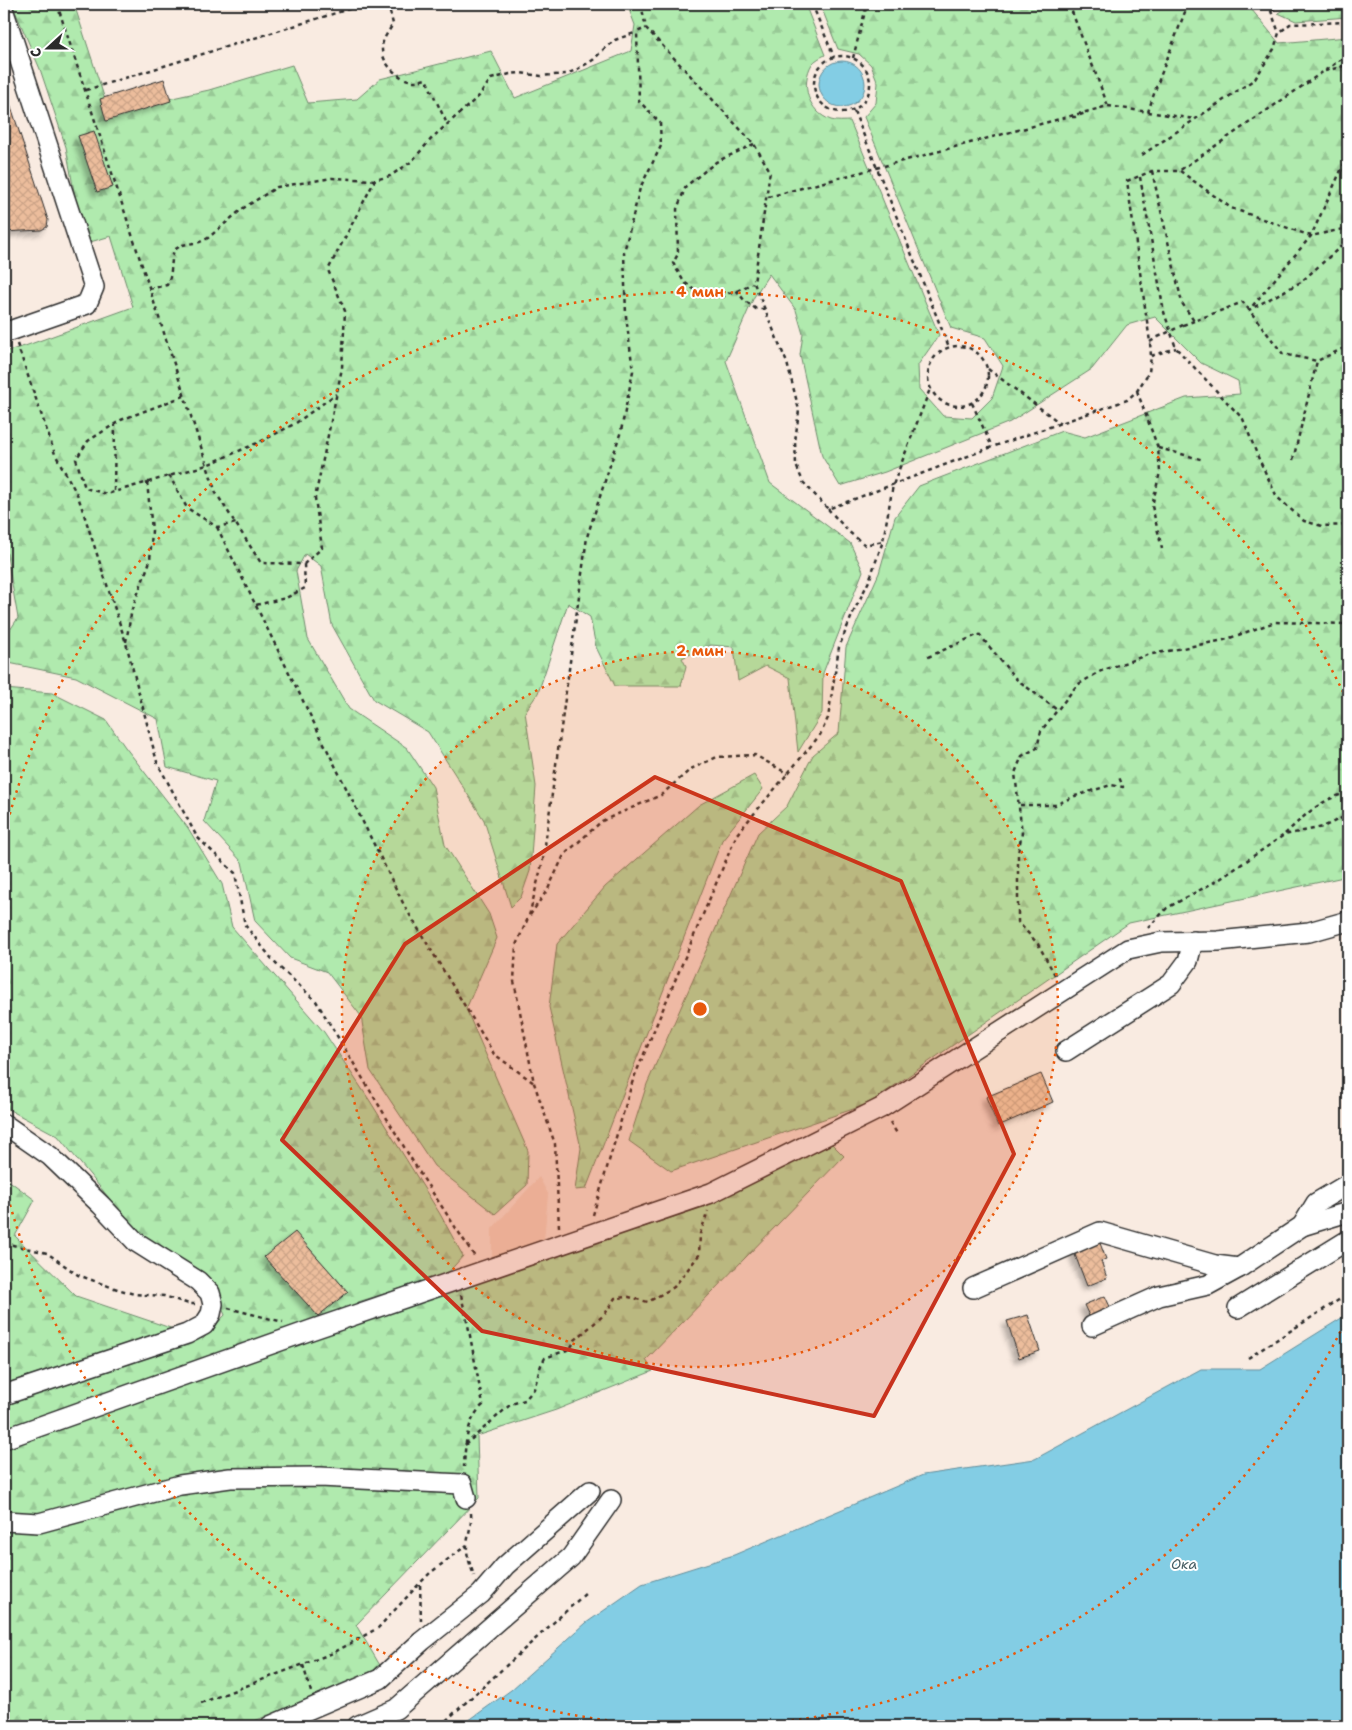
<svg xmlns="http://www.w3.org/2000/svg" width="1352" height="1730" viewBox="0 0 1352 1730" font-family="'Shantell Sans',sans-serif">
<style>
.built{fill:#f5ddcc}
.forest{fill:url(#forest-firs);stroke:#6e8a6c}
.water{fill:#83cde4;stroke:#608c9a}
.building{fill:url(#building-cross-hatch);stroke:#2b2b2b;filter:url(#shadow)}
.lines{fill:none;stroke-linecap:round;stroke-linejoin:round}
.minor-casing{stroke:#2b2b2b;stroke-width:22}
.path{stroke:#2b2b2b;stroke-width:2.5;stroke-dasharray:4 4;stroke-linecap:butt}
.minor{stroke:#fff;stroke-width:19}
.path-bridge{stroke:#2b2b2b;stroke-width:2.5;stroke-dasharray:4 4;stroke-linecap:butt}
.marked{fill:#c8321e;fill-opacity:0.2;stroke:#c8321e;stroke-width:4;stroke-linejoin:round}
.ring{fill:none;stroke:#e8590c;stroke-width:2.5;stroke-dasharray:2.5 5}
.labels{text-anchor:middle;stroke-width:4;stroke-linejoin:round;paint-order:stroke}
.water-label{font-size:14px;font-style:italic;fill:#455c62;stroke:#fff}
.centre{fill:#e8590c;stroke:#fff;stroke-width:2.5}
.ring-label{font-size:15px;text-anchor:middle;font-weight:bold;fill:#e8590c;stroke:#fff;stroke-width:4;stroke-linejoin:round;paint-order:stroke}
</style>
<defs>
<pattern id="forest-firs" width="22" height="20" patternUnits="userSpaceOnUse" patternTransform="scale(1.25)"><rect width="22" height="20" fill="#b0eaae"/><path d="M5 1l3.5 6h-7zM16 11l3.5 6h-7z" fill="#98c996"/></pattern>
<pattern id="building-cross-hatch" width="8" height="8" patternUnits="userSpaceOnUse" patternTransform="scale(1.25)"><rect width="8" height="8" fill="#ecbd9c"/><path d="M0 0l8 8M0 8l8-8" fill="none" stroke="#cba387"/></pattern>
<filter id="shadow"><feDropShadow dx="-4.5" dy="4.5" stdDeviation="2.5" flood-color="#0004"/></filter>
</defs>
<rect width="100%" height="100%" fill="#f9ebe1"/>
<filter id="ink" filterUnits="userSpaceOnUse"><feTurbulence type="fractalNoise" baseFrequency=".02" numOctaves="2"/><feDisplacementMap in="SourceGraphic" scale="10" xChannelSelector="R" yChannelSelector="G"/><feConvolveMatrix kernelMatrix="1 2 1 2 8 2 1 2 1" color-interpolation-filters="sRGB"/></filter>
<g filter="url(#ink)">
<polygon class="built" points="539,1177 548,1194 544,1240 492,1258 492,1229"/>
<g class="forest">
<path d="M 12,4 L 74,4 L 109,112 L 209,90 L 292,65 L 308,103 L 357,99 L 380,79 L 491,51 L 515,98 L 631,51 L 635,25 L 627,4 L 805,4 L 825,55 C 821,57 815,60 812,64 C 800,84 808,112 831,120 C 836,122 845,121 850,121 L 939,335 L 918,365 L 919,389 L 943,416 L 972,418 L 992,398 L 1003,366 L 985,338 L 951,328 L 864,117 L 876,103 L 878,83 L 871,65 L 859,54 L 838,49 L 820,4 L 1247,4 L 1279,43 L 1348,37 L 1348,875 L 1339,878 L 1129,923 L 868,1104 L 671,1171 L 629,1141 L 647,1084 L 758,833 L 787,806 L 813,755 L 839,733 L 846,647 L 879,573 L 895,517 L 919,486 L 1062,431 L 1085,437 L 1186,398 L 1240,394 L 1238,381 L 1201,363 L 1155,317 L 1127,325 L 1092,369 L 1010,422 L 885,472 L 840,486 L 822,456 L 800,355 L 803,334 L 796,310 L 769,274 L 754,297 L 726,361 L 770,483 L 850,543 L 863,571 L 823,673 L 822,713 L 798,752 L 790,678 L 766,666 L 738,681 L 734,647 L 711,645 L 682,658 L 686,666 L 681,686 L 615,686 L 596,647 L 590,617 L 568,603 L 538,693 L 525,712 L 536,786 L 530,871 L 521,897 L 511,907 L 484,820 L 428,732 L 374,700 L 332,625 L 321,566 L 305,554 L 296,571 L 308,639 L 349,709 L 407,748 L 433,787 L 445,845 L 489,914 L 497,938 L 466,1009 L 528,1151 L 527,1185 L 495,1214 L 434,1166 L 370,1070 L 361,1016 L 327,972 L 290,958 L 255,921 L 242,862 L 204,821 L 216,781 L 167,767 L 158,719 L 76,677 L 4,662 L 4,639 L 18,618 L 4,539 L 4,352 L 25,346 L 133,307 L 111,236 L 90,242 L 75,197 L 66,147 L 40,69 Z"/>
<polygon points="1292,4 1348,4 1348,17 1296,21 1278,13"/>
<polygon points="4,689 52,693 106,720 125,747 188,828 222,884 232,927 324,1032 370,1101 440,1214 463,1256 447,1274 358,1302 365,1319 704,1207 832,1144 844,1156 646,1360 653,1371 556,1410 477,1436 479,1498 356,1625 381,1667 243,1726 4,1726 4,1177 35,1200 15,1236 76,1296 203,1339 225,1315 211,1281 145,1242 58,1136 4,1107"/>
<polygon points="754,775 763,789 722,840 586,1189 575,1190 581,1148 549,1007 557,944 605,887 699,805"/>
</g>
<g class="water">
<circle cx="842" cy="84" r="23"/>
<polygon points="1348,1314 1348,1726 461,1726 511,1690 586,1623 642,1584 734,1555 923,1475 1035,1459 1201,1369 1260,1369"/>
</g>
<g class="building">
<polygon points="164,79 171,101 106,121 100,99"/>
<polygon points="4,85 48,220 47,227 41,230 4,232"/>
<polygon points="94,131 113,187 97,192 78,136"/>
<polygon points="1041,1074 1053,1102 998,1126 986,1097"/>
<polygon points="295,1232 348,1292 318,1316 264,1257"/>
<polygon points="1098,1238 1106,1259 1101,1261 1107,1278 1087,1286 1072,1247"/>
<polygon points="1105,1296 1112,1311 1091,1320 1084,1305"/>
<polygon points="1028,1315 1040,1351 1019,1358 1007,1321"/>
</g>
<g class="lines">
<defs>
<g id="minor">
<polyline points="4,12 94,287 87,304 4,333"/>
<polyline points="1066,1051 1171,984 1188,961 1193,941"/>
<polyline points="4,1124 50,1156 101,1205 136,1242 198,1281 210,1293 213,1304 211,1314 204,1325 187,1334 4,1395"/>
<polyline points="1302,1226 1348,1212"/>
<polyline points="973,1288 1100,1232 1215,1265 1239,1268"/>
<polyline points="1238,1308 1348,1240"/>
<polyline points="1092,1326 1159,1296 1208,1285 1239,1268 1302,1226 1316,1203 1348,1184"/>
<polyline points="4,1439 311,1330 711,1193 881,1108 1128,949 1161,942 1218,941 1309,932 1348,921"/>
<polyline points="4,1521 39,1523 180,1485 230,1478 320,1477 462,1484 466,1498"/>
<polyline points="270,1726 380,1679 422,1641 481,1594 505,1566 590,1491"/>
<polyline points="357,1726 396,1709 571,1557 611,1500"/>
</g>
</defs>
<use href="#minor" class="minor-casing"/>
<g class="path">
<polyline points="57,4 216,493 261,563 304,564 322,548 315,498 342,368 345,311 328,270 375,180"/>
<path d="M 388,4 L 393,24 C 389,31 381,41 382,49 C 382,64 399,80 414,81 C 417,81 422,80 426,79 L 448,126"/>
<polyline points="641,4 646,28 754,144 770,171 754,283 787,363 799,410 795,442 796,465 803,482 828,509 992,447 1127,400 1137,391 1149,372 1151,356 1150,342 1127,181 1152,171 1179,171 1346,56 1348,56"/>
<polyline points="812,4 834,57"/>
<polyline points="1069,4 1108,106"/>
<polyline points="1266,4 1271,11 1279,33"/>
<polyline points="1271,11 1282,4"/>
<circle cx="842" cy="84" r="28"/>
<polyline points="853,58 867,4"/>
<polyline points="1325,71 1348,65"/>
<polyline points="86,90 365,4"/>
<polyline points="854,111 949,347"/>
<polyline points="1148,112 1195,119"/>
<polyline points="1072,117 1075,117 1088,112"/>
<polyline points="754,144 716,162 686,186 677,209 678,254 673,263 684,282 702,295 723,297 729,293 737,291 744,300 756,309 765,309"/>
<polyline points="1142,155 1255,79 1274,49 1279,33 1290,24 1348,22"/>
<polyline points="1348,155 1311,236 1249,310 1301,282 1348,240"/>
<polyline points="1152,171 1182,303 1194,321 1243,302 1283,354 1317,361 1348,346"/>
<polyline points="1180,171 1231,208 1311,236 1348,228"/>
<polyline points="1140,177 1164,312 1176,348 1243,419 1258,457 1277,497 1304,521 1322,526 1348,525"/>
<polyline points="768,197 1108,106 1148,112 1157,85 1188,4"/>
<path d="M 149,289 L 167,285 C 173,273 170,263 174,250 L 182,245 L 200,242 L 208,238 L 242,209 L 277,187 L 332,178 L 375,180 L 390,176 L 411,162 L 433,137 L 479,96 L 491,79 L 510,74 L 520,73 L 541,76 L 566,74 L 576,70 L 593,60 L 605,48 L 615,40 L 637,32"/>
<polyline points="737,291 753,283"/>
<polyline points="1183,325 1194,321"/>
<polyline points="1150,342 1158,337"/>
<polyline points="17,344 55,454 78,496 126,643 157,762 197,837 235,873 245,925 276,964 316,1001 421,1175 475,1257"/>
<circle cx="958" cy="376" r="30"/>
<polyline points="1151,356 1176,348"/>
<polyline points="988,369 1060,423"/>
<polyline points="1137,391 1158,448 1160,472 1152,506 1162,549"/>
<polyline points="184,396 121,420 88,441 76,459 85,488 107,494 207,465 264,440 296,423 336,394"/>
<polyline points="972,403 992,447"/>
<polyline points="1158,448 1204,460"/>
<polyline points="1293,460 1317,361"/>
<polyline points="169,475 187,508 217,527 236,523"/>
<polyline points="114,491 115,424"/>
<polyline points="828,509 849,532 865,545 883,541 893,485 930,389"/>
<polyline points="217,527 405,907 494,1054 534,1083"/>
<polyline points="256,605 286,598 305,588 304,564"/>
<polyline points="126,642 132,609 150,561 152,530 147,482"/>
<polyline points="928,657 979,634 1015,678 1057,710"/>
<polyline points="1020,805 1055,805 1075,796 1111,785 1123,787 1119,777"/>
<path d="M 1285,834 C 1304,816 1322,798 1348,793"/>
<polyline points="530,915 548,889 564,855 602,821 661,795 691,769 717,757 755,755 788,774"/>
<polyline points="1148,928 1167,908 1220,879 1284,835 1323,827 1348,815"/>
<polyline points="1055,975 1038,944 1018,922 1018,853 1022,833 1015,773 1022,756 1037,748 1041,731 1077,685 1101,671 1147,655 1224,640 1275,622 1348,624"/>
<polyline points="890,1122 898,1135"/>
<polyline points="593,1215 633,1080 737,834 820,735 828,718 839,647 853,613 869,581 883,541"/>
<polyline points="559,1227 555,1144 534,1083 514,981 516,945 529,916 543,860 587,537 621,431 633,371 626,316 624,252 640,188 661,146 660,123 639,101 637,32 646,28"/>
<polyline points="4,1243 47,1253 78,1275 111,1287 134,1294 164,1296 189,1304 195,1304"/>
<path d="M 461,1295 L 468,1325 L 483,1405 C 466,1420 465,1447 464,1467"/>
<polyline points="228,1308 283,1322"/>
<polyline points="1248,1358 1348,1294"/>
<polyline points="465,1445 511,1404 525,1400 534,1389 541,1365 545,1358 570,1349 575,1340 605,1314 615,1298 629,1297 648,1302 674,1287 699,1255 700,1234 708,1211"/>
<path d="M 471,1513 C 472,1525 468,1534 467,1545 C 466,1556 471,1566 474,1576"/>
<polyline points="421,1621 420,1583 430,1573 467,1545"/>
<polyline points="303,1665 311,1692"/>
<polyline points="201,1703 333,1653 378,1628 420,1583"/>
<polyline points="440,1726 587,1592"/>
</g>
<use href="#minor" class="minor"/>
<polyline class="path-bridge" points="1158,337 1183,325"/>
</g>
</g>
<path class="marked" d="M 655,777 L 901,881 L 1014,1154 L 874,1416 L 482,1331 L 282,1140 L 405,944 Z"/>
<circle cx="700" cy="1009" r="358" fill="#e8590c" fill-opacity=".12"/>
<g class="ring">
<circle cx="700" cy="1009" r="358"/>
<path d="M1347 1318A717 717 0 0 1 4 1182M4 836A717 717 0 0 1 1347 700"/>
</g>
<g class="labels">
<g class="water-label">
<text x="1184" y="1569">Ока</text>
</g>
</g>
<circle cx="700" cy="1009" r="8" class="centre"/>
<g class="ring-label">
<text x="700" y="297">4 мин</text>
<text x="700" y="656">2 мин</text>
</g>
<rect width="1352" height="1730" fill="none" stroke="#fff" stroke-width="20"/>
<rect x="10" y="10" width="1332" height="1710" fill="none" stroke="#2b2b2b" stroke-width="2" filter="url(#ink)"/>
<g transform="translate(48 48) rotate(249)" stroke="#ffffff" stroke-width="4" paint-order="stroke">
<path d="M0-4L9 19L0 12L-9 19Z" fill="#2b2b2b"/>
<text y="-8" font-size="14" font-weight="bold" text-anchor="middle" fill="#2b2b2b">С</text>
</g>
</svg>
